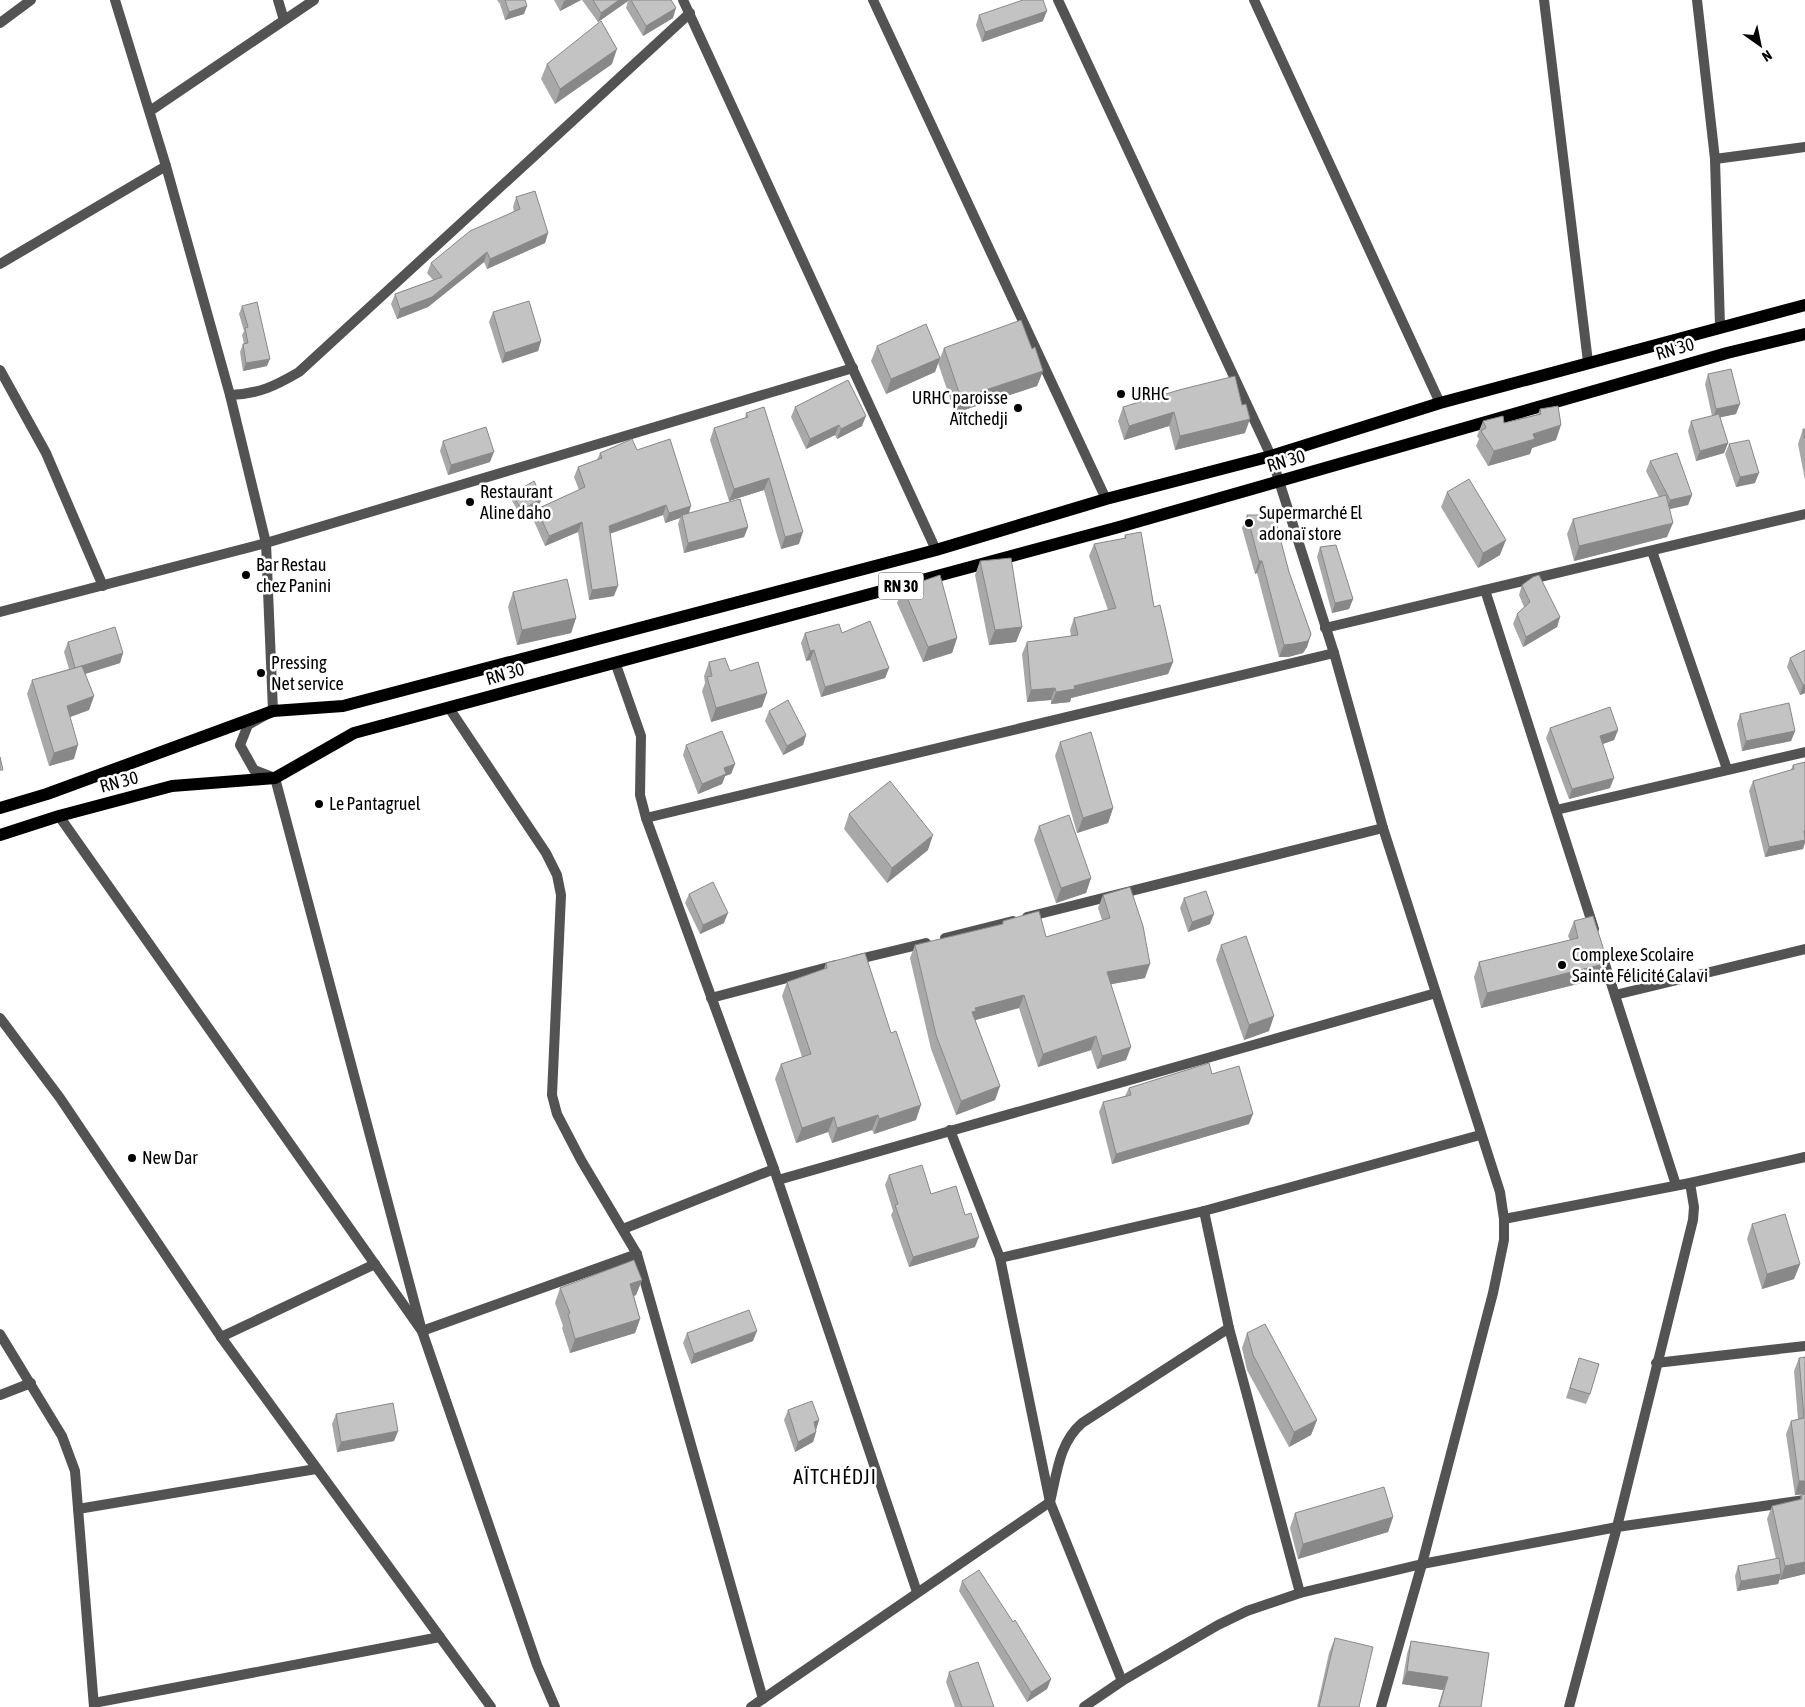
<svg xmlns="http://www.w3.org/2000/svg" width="1805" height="1707" viewBox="0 0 1805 1707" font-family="'Asap Condensed',sans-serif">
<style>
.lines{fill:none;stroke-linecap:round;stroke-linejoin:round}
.minor{stroke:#535353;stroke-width:10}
.tertiary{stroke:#535353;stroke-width:10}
.primary{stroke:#000;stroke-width:12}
.wall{fill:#a8a8a8}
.shaded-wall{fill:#888}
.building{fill:#c3c3c3;stroke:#888}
.poi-dot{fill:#000;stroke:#fff;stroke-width:2}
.labels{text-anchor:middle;stroke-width:5;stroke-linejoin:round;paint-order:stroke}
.shield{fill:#fff;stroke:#4c4c4c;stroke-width:1}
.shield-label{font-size:16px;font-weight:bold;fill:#000}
.street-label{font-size:18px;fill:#000;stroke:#fff}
.poi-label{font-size:18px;fill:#000;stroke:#fff;text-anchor:start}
.quarter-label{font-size:20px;letter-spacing:1px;fill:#000;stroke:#fff}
</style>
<rect width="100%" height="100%" fill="#fff"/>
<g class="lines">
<g class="minor">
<polyline points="278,0 284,20"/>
<polyline points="683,0 936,550"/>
<polyline points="873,0 1106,499"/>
<polyline points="1058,0 1271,456 1334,653 1383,828 1500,1192 1504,1219 1504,1240 1493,1293 1422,1564 1381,1707"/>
<polyline points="1254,0 1440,403"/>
<polyline points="1544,0 1588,362"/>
<polyline points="1697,0 1715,159 1720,326"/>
<polyline points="0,23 31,0"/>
<polyline points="150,111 314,0"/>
<polyline points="1715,159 1805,147"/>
<polyline points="0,264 166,166"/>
<polyline points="0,370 46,453 103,586"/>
<path d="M 230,395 C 259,394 275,386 299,372 L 690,13"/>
<polyline points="1652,551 1727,769"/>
<polyline points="1485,590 1594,929"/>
<polyline points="0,612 266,543 853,368"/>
<polyline points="1325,628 1805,514"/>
<polyline points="615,662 641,736 640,795 646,818 774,1169 917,1592"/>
<polyline points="449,708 546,853 557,875 561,895 552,1095 557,1114 581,1160 637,1254 763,1699"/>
<polyline points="1556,810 1805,752"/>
<polyline points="59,816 422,1331 637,1254"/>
<polyline points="646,818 1334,653"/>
<polyline points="1027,917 1383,828"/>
<polyline points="945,938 1013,921"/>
<polyline points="1602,955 1676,1185"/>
<polyline points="855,960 926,943"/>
<polyline points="1615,995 1805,949"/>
<polyline points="711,998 836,965"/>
<polyline points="0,1018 60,1098 221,1337 491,1707"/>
<polyline points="950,1130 1000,1258 1050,1502 1122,1681"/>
<polyline points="778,1180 1436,993"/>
<polyline points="1204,1211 1229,1328 1300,1593"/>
<polyline points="1504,1219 1690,1183 1805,1157"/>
<polyline points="623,1229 774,1169"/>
<polyline points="1000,1258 1204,1211 1480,1135"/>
<polyline points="0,1334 62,1436 75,1471 94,1707"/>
<polyline points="221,1337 375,1264"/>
<polyline points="1656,1363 1805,1346"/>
<polyline points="0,1395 31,1383"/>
<polyline points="78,1509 316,1469"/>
<polyline points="94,1703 440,1637"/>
<path d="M 751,1707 L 1050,1502 C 1057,1473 1059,1443 1082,1423 L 1229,1328"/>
<polyline points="1084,1707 1122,1681 1218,1625 1247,1611 1300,1593 1422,1564 1617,1527 1805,1500"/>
<polyline points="1569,1707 1617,1527 1693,1220 1694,1207 1690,1183"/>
</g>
<polyline class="tertiary" points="115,0 166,166 230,395 266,543 273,711 248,725 240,745 254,770 275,778 422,1331 537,1665 555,1707"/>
<g class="primary">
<polyline points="0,808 47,794 273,711 343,706 936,550 1106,499 1271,456 1440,403 1805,305"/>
<polyline points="0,835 59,816 172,786 275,778 354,733 1119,527 1727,353 1805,334"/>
</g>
</g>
<g class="wall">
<polygon points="497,0 525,0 524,14 505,20 500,4"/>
<polygon points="554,0 581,0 560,11"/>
<polygon points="582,0 671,0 673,18 643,36 626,8 628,1 598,22"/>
<polygon points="979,15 1043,21 982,42 976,25"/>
<polygon points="547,64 612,64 555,104 541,79"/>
<polygon points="516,197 548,233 545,243 487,269 484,262 428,307 397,319 391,304 395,294 433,280 427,273 431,263 514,211 513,207"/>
<polygon points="242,306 267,366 243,371 240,352 243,344 244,344 242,335 244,331 239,314"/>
<polygon points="493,312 541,341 538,351 502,363 489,322"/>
<polygon points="877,346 940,358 944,348 1032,349 1043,371 1037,386 955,413 938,363 935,372 886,394 871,361"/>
<polygon points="1708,374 1736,414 1720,417 1728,443 1724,453 1696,461 1688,431 1691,421 1712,416 1705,384"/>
<polygon points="1242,405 1245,433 1175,450 1169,426 1124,440 1118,421 1123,407"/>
<polygon points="795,407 862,426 837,439 835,435 806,449 791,417"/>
<polygon points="1540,409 1556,440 1532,448 1530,454 1488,466 1476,446 1479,439 1477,436 1483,421 1504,423 1538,414"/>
<polygon points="746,413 799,544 781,549 764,490 729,501 710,440 714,428 745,418"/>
<polygon points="1803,429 1805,429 1805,480 1798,444"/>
<polygon points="443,441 490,462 448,475 440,451"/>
<polygon points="1729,444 1755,483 1736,487 1725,454"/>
<polygon points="637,450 689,513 748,527 744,537 684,553 678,524 680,518 665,523 663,515 610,534 614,596 589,600 578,532 545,546 533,519 537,509 579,490 574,477 578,467 597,460 600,453"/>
<polygon points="1650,461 1692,495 1688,505 1669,509 1667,537 1574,561 1567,534 1573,519 1659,497 1646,471"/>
<polygon points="1447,492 1500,555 1478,568 1441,507"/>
<polygon points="512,494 540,503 520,515 511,499"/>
<polygon points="1247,515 1289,572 1311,634 1307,647 1303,653 1288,657 1279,657 1257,573 1255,574 1242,528"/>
<polygon points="1125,535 1154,607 1173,662 1168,674 1071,698 1070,702 1051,704 1051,700 1027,702 1022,654 1027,642 1071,636 1070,630 1074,618 1108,610 1089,556 1094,544 1124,539"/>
<polygon points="1320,547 1353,599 1349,609 1332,613 1317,557"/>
<polygon points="980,561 1022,627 1016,642 989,645 975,575"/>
<polygon points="1522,585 1560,617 1557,627 1523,647 1513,624 1517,614 1524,607 1519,595"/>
<polygon points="903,588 957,638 952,653 923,662 897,603"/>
<polygon points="513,592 576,618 571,633 517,645 508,607"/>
<polygon points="805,633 842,633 889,668 885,678 821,697 810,660 806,661 801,643"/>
<polygon points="68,642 123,653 120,663 85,674 94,696 89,710 70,717 74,759 49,766 27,694 32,680 69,669 64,652"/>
<polygon points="1805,650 1805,693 1800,695 1787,667 1790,658"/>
<polygon points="709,662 762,707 711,722 702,691 705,683 704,676"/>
<polygon points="769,711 806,735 803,745 783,755 765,721"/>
<polygon points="1740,714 1795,731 1791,741 1742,751 1737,724"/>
<polygon points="1550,728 1618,730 1614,740 1603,744 1610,788 1569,799 1546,738"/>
<polygon points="1060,742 1113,808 1108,823 1077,833 1055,756"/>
<polygon points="686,745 735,764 731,774 725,776 722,784 698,794 683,755"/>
<polygon points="1805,762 1803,849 1765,857 1749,791 1753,781 1791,770 1793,765"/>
<polygon points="849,814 928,850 887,883 844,829"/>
<polygon points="1039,826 1091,878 1086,893 1056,903 1034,840"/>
<polygon points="689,894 724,923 700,934 685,903"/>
<polygon points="1103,895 1145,978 1110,984 1126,1060 1097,1069 1091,1050 1038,1067 1019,1008 975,1020 1000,1086 995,1100 956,1115 931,1049 910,958 915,945 1002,924 1003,921 1046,937 1102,920 1098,908"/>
<polygon points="1184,898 1210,924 1188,932 1180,908"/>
<polygon points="1574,921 1608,963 1602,978 1481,1008 1474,977 1479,962 1570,940 1568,936"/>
<polygon points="1221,945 1269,1031 1244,1040 1216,960"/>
<polygon points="826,963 916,1120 874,1134 872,1130 832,1143 828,1132 796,1143 775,1079 781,1064 802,1057 782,996 787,982 824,969"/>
<polygon points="1212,1074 1249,1124 1112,1164 1099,1112 1103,1102 1125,1096 1129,1088"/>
<polygon points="889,1175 931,1194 975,1247 909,1267 891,1215 893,1211 885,1185"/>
<polygon points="1752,1224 1800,1264 1794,1279 1762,1289 1747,1239"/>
<polygon points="642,1280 636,1295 634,1296 640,1319 635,1333 570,1353 562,1328 563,1326 555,1303 560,1288"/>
<polygon points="687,1333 753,1341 691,1364 683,1343"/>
<polygon points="1247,1333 1317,1420 1311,1435 1289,1447 1247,1370 1242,1348"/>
<polygon points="1805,1357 1805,1494 1795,1495 1786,1434 1791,1421 1798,1419 1794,1371 1799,1358"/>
<polygon points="1579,1358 1590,1394 1586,1404 1566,1398"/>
<polygon points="788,1410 819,1420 816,1430 816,1432 813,1442 795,1452 784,1420"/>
<polygon points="336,1414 398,1431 394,1441 337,1452 332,1424"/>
<polygon points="1805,1494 1805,1574 1780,1580 1780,1579 1778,1584 1737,1591 1735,1576 1738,1566 1776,1559 1767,1519 1772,1506 1800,1500 1801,1495"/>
<polygon points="1295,1513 1393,1517 1388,1532 1298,1559 1290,1528"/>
<polygon points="962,1581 1051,1679 1047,1689 1027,1702 959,1591"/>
<polygon points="1335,1638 1359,1707 1317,1707 1329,1653"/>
<polygon points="1411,1641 1481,1707 1438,1707 1443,1690 1402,1684 1407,1654"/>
<polygon points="949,1672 994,1707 955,1707 946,1682"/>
</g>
<g class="shaded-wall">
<polygon points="566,0 581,0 560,11 564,1"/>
<polygon points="619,0 629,0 628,1 598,22 601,13"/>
<polygon points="527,6 524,14 505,20 509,12"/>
<polygon points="676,8 673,18 643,36 646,26"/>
<polygon points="1047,11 1043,21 982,42 985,32"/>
<polygon points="617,49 612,64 555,104 560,89"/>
<polygon points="548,233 545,243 487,269 490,259"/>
<polygon points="487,252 484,262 428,307 397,319 400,309"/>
<polygon points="541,341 538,351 502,363 505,353"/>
<polygon points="940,358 935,372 886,394 891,379"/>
<polygon points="270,359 267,366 243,371 246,363"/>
<polygon points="1043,371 1037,386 955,413 961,398"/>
<polygon points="1740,404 1736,414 1713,419 1716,409"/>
<polygon points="1174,412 1169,426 1124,440 1129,426"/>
<polygon points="866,416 862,426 837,439 841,429"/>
<polygon points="1250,419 1245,433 1175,450 1180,436"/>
<polygon points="839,425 835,435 806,449 810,439"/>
<polygon points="1561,425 1556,440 1532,448 1530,454 1488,466 1494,451 1533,434"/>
<polygon points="1728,443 1724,453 1696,461 1700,451"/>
<polygon points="494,452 490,462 448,475 451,465"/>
<polygon points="1759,473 1755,483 1736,487 1740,477"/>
<polygon points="769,478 764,490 729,501 734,489"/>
<polygon points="1692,495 1688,505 1666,510 1670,500"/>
<polygon points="542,498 540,503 520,515 522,510"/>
<polygon points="666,505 663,515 605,535 609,526"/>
<polygon points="691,506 688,516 682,515 680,518 665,523 669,513"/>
<polygon points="582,522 578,532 545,546 549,536"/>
<polygon points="1673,523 1667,537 1574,561 1579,546"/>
<polygon points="748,527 744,537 684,553 688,543"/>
<polygon points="803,532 799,544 781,549 785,537"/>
<polygon points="1506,540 1500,555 1478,568 1483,553"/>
<polygon points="1259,561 1262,561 1257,573 1255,574"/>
<polygon points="618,586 614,596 589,600 592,590"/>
<polygon points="1353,599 1349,609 1332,613 1335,603"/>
<polygon points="1560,617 1557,627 1523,647 1526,637"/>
<polygon points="576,618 571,633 517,645 522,630"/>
<polygon points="1022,627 1016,642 989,645 995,630"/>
<polygon points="1311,634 1307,647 1303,653 1288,657 1279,657 1284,645"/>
<polygon points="957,638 952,653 923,662 928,647"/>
<polygon points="814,650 810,660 806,661 810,651"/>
<polygon points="123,653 120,663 72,678 76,668"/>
<polygon points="1173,662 1168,674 1071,698 1070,702 1051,704 1056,692 1074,686"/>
<polygon points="889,668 885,678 821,697 825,687"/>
<polygon points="1803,685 1805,685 1805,693 1800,695"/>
<polygon points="1055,688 1051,700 1027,702 1031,690"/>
<polygon points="767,693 762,707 711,722 716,708"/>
<polygon points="94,696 89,710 62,720 67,706"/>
<polygon points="1618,730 1614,740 1597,746 1600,736"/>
<polygon points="1795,731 1791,741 1742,751 1746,741"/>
<polygon points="806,735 803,745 783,755 787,746"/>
<polygon points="78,745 74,759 49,766 54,753"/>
<polygon points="735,764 731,774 725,776 722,784 698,794 702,784 724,768"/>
<polygon points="1614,778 1610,788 1569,799 1572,789"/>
<polygon points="1113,808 1108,823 1077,833 1083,818"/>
<polygon points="1805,830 1805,843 1803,849 1765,857 1769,847"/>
<polygon points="933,835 928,850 887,883 892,868"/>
<polygon points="1091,878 1086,893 1056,903 1061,888"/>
<polygon points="728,913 724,923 700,934 703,925"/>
<polygon points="1214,914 1210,924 1188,932 1192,922"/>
<polygon points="1608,963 1602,978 1481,1008 1487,993"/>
<polygon points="1150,964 1145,978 1102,986 1107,972"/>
<polygon points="1024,995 1019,1008 972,1021 972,1012 975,1008"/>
<polygon points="1274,1016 1269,1031 1244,1040 1249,1025"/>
<polygon points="1096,1036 1091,1050 1038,1067 1043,1054"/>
<polygon points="1131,1047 1126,1060 1097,1069 1102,1056"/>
<polygon points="1000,1086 995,1100 956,1115 961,1101"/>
<polygon points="921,1105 916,1120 874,1134 879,1119"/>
<polygon points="1253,1114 1249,1124 1112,1164 1116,1154"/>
<polygon points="878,1115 872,1130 832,1143 837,1128"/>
<polygon points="834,1117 828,1132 796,1143 802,1128"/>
<polygon points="979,1237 975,1247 909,1267 913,1257"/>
<polygon points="1800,1264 1794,1279 1762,1289 1767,1274"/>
<polygon points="642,1280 636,1295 625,1299 630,1284"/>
<polygon points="640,1319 635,1333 570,1353 575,1339"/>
<polygon points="757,1331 753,1341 691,1364 694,1354"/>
<polygon points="819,1420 816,1430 814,1422"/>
<polygon points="1317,1420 1311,1435 1289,1447 1294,1432"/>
<polygon points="398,1431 394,1441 337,1452 341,1442"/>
<polygon points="816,1432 813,1442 795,1452 798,1442"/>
<polygon points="1799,1481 1805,1481 1805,1494 1795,1495"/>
<polygon points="1393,1517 1388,1532 1298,1559 1303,1544"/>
<polygon points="1805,1562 1805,1574 1780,1580 1785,1566"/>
<polygon points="1781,1574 1778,1584 1737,1591 1741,1581"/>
<polygon points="1407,1671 1448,1677 1443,1690 1402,1684"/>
<polygon points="1051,1679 1047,1689 1027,1702 1031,1692"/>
</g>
<g class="building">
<polygon points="505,0 525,0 527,6 509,12"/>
<polygon points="593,0 619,0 601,13"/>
<polygon points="631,0 671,0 676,8 646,26"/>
<polygon points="1023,0 1043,0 1047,11 985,32 979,15"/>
<polygon points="601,21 617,49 560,89 547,64"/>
<polygon points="535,191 548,233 490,259 487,252 432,297 400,309 395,294 442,277 431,263 470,231 520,209 516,197"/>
<polygon points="529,301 541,341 505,353 493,312"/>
<polygon points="257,302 270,359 246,363 243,344 248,343 245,328 248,327 242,306"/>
<polygon points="1021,320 1032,349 1035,347 1043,371 961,398 944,348"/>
<polygon points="926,324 940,358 891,379 877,346"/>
<polygon points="1731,369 1740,404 1716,409 1708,374"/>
<polygon points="1235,376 1242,405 1246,404 1250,419 1180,436 1174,412 1129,426 1123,407 1179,390"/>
<polygon points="848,380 866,416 841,429 839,425 810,439 795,407"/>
<polygon points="1558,406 1561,425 1533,434 1535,439 1494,451 1481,431 1486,428 1483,421 1503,416 1504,423 1541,414 1540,409"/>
<polygon points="764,407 803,532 785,537 769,478 734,489 714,428 748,417 746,413"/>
<polygon points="1719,414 1728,443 1700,451 1691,421"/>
<polygon points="486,427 494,452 451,465 443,441"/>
<polygon points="1803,429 1805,429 1805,439"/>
<polygon points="632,439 637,450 670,439 691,506 669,513 666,505 609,526 618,586 592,590 582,522 549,536 537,509 585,487 578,467 602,458 600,453"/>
<polygon points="1749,440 1759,473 1740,477 1729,444"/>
<polygon points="1677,453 1692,495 1670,500 1650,461"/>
<polygon points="1469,479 1506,540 1483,553 1447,492"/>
<polygon points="534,481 542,498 522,510 512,494"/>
<polygon points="1666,495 1673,523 1579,546 1573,519"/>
<polygon points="740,499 748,527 688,543 682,515"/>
<polygon points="1247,515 1274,515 1289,572 1311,634 1308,641 1293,644 1284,645 1262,561 1259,561"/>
<polygon points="1141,532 1154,607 1160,605 1173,662 1074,686 1075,689 1056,692 1055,688 1031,690 1027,642 1078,635 1074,618 1116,608 1094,544 1126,538 1125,535"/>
<polygon points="1336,545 1353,599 1335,603 1320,547"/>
<polygon points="1011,558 1022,627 995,630 980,561"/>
<polygon points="940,575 957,638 928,647 903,588"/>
<polygon points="1539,575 1560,617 1526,637 1517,614 1530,602 1522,585 1533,577"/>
<polygon points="567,579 576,618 522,630 513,592"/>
<polygon points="870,621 889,668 825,687 814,650 810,651 805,633 839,624 842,633"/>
<polygon points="115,627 123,653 75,668 68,642"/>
<polygon points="1805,650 1805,685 1803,685 1790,658"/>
<polygon points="725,658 730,671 758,662 767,693 716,708 707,677 712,676 709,662"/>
<polygon points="82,666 94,696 67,706 78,745 54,753 32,680"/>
<polygon points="788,700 806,735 787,746 769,711"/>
<polygon points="1789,703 1795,731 1746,741 1740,714"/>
<polygon points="1610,707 1618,730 1600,736 1614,778 1572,789 1550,728"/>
<polygon points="722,731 735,764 724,768 726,774 702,784 686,745"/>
<polygon points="1091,732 1113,808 1083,818 1060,742"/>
<polygon points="0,757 3,770 0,770"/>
<polygon points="1805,762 1805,830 1804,831 1805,840 1769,847 1753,781 1794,769 1793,765"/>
<polygon points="890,781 933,835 892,868 849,814"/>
<polygon points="1069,815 1091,878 1061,888 1039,826"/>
<polygon points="713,882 728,913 703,925 689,894"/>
<polygon points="1130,887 1143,926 1150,964 1107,972 1131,1047 1102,1056 1096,1036 1043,1054 1024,995 975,1008 976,1011 972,1012 1000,1086 961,1101 936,1035 915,945 1003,924 1003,921 1039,911 1046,937 1110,918 1103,895"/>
<polygon points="1206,891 1214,914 1192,922 1184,898"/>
<polygon points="1593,916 1608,963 1487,993 1479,962 1578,938 1574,921"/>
<polygon points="1246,936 1274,1016 1249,1025 1221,945"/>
<polygon points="865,953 891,1033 896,1031 921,1105 879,1119 878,1115 837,1128 834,1117 802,1128 781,1064 811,1054 787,982 827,968 826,963"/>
<polygon points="1209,1063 1212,1074 1239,1066 1253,1114 1116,1154 1103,1102 1131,1095 1129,1088"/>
<polygon points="922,1165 931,1194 956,1186 965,1215 971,1213 979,1237 913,1257 895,1205 898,1204 889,1175"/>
<polygon points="1785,1214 1800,1264 1767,1274 1752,1224"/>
<polygon points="634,1260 642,1280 630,1284 640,1319 575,1339 568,1314 570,1313 560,1288"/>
<polygon points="749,1310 757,1331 694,1354 687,1333"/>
<polygon points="1265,1324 1317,1420 1294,1432 1253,1355 1247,1333"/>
<polygon points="1805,1357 1805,1481 1799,1481 1791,1421 1804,1418 1799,1358"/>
<polygon points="1579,1358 1599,1364 1590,1394 1570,1388"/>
<polygon points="812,1401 819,1420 814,1422 816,1432 798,1442 788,1410"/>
<polygon points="393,1403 398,1431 341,1442 336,1414"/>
<polygon points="1384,1487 1393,1517 1303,1544 1295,1513"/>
<polygon points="1805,1494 1805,1562 1785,1566 1772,1506 1802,1499 1801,1495"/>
<polygon points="1779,1558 1781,1574 1741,1581 1738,1566"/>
<polygon points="979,1570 1013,1622 1015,1620 1051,1679 1031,1692 962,1581"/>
<polygon points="1335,1638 1373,1647 1359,1707 1319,1707"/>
<polygon points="1411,1641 1489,1653 1481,1707 1439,1707 1448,1677 1407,1671"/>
<polygon points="978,1662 994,1707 962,1707 949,1672"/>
</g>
<g class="poi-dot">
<circle cx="1121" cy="394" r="5"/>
<circle cx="1018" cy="408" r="5"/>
<circle cx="470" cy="502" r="5"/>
<circle cx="1249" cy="523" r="5"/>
<circle cx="246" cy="575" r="5"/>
<circle cx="261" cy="673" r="5"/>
<circle cx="319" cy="804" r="5"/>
<circle cx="1562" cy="965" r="5"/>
<circle cx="132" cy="1158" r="5"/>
</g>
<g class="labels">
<rect class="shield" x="878.5" y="572.5" width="45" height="27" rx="4"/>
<g class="shield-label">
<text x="901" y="592">RN 30</text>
</g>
<g class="street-label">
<text transform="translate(1675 349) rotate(-16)" y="6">RN 30</text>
<text transform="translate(1286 461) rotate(-16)" y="6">RN 30</text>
<text transform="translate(505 674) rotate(-16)" y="6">RN 30</text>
<text transform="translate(119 782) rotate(-15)" y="6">RN 30</text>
</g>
<g class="poi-label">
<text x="1131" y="400">URHC</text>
<text x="1008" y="404" text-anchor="end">URHC paroisse<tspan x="1008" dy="21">Aïtchedji</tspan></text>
<text x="480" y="498">Restaurant<tspan x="480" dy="21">Aline daho</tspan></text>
<text x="1259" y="519">Supermarché El<tspan x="1259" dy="21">adonaï store</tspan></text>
<text x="256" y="571">Bar Restau<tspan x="256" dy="21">chez Panini</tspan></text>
<text x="271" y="669">Pressing<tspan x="271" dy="21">Net service</tspan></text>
<text x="329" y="810">Le Pantagruel</text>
<text x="1572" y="961">Complexe Scolaire<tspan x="1572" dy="21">Sainte Félicité Calavi</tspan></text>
<text x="142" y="1164">New Dar</text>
</g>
<g class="quarter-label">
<text x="835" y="1484">AÏTCHÉDJI</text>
</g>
</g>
<g transform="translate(1760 45) rotate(147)" stroke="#ffffff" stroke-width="4" paint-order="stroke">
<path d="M0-4L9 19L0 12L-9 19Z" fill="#000000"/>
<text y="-8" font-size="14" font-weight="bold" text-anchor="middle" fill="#000000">N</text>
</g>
</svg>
